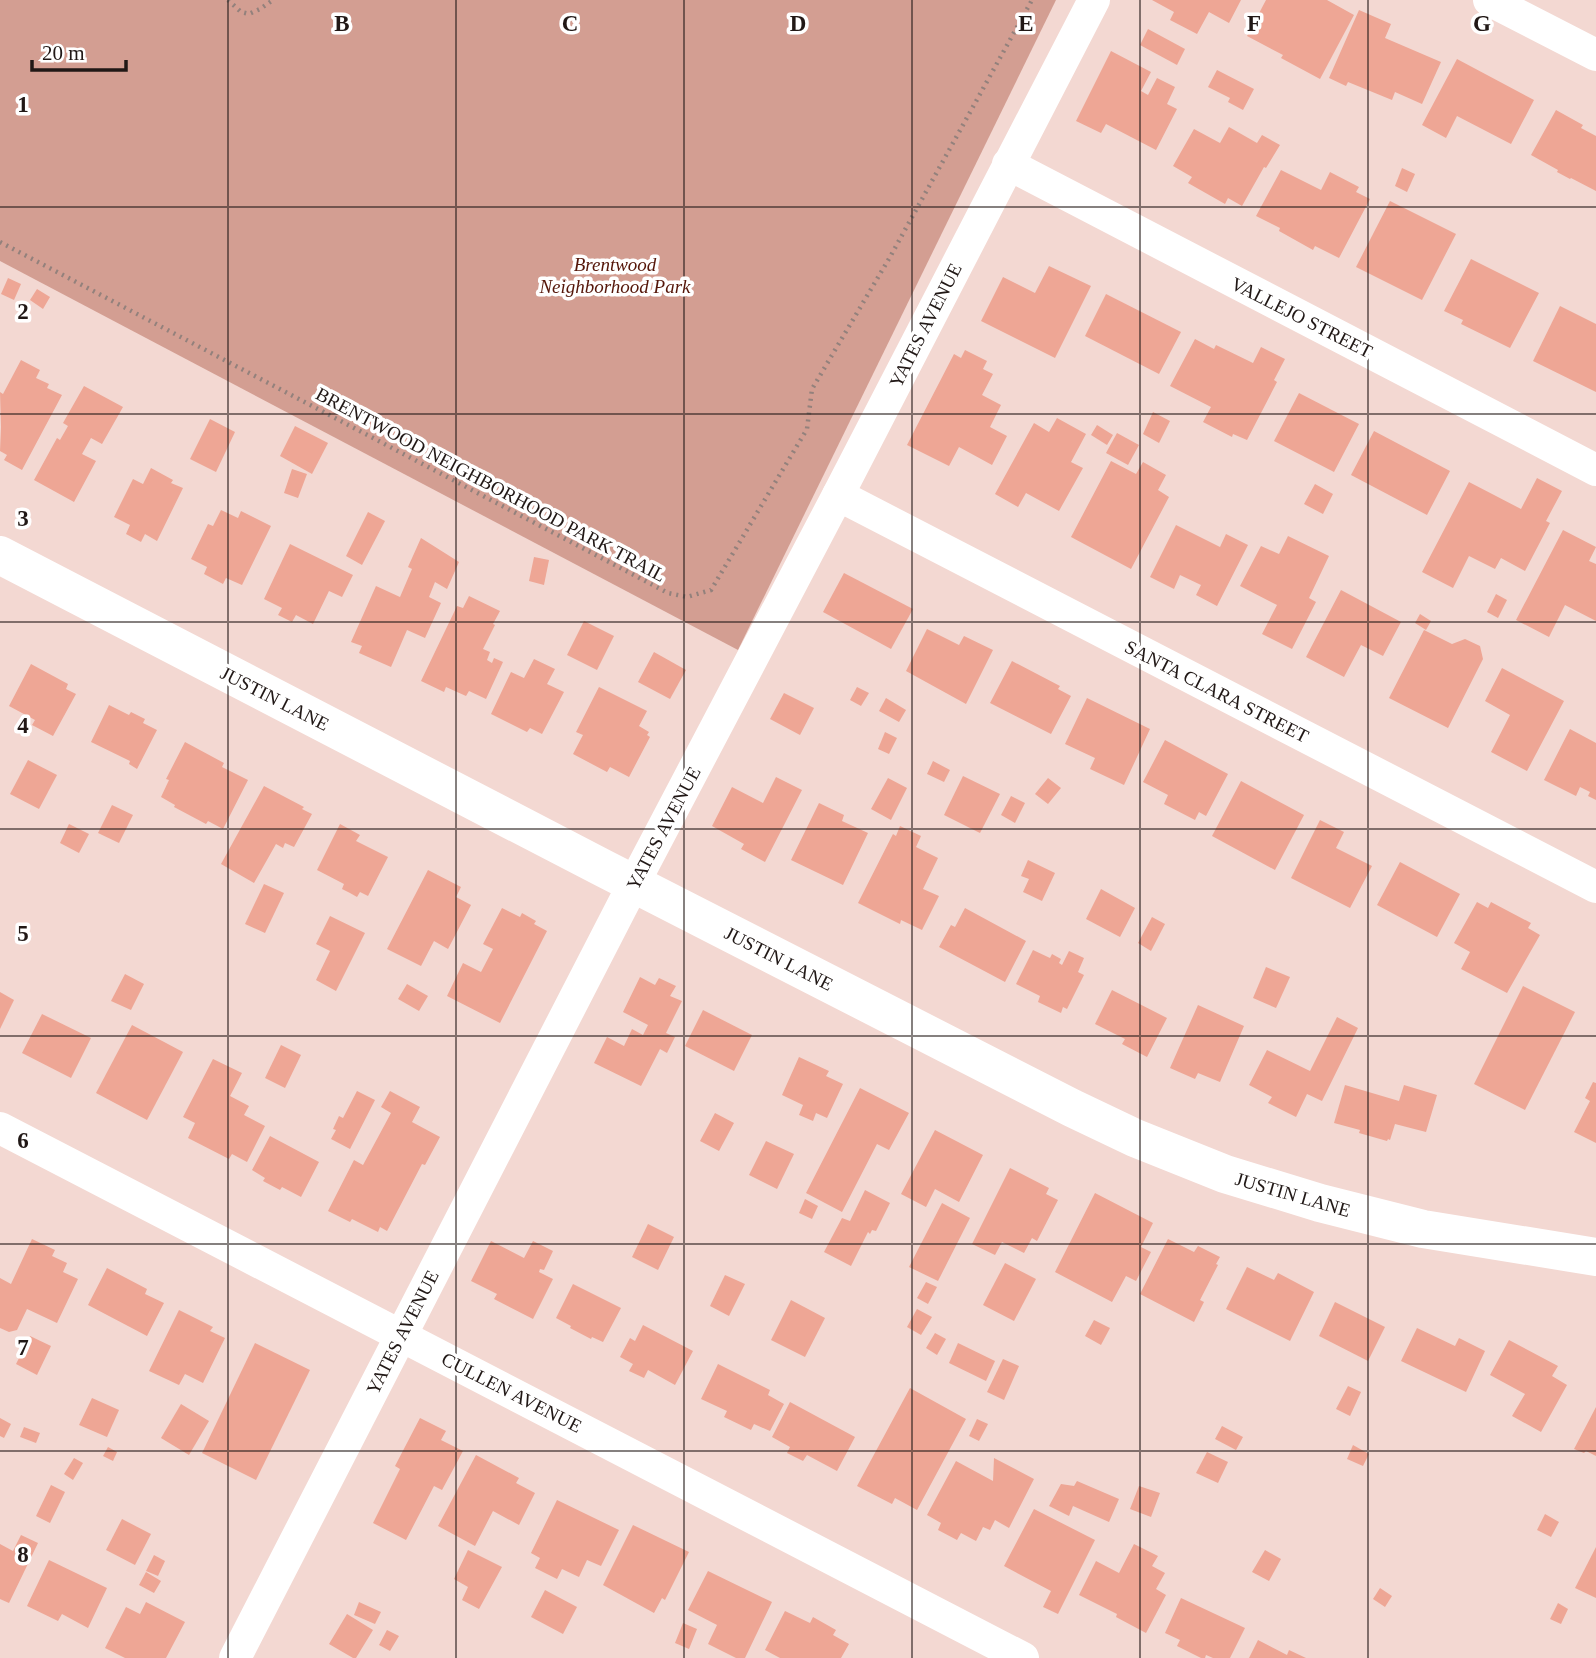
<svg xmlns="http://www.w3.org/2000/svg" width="1596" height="1658" viewBox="0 0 1596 1658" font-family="Georgia,serif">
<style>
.green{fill:#d39e92}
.building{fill:#eea695}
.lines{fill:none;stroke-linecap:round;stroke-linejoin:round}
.path{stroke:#93817c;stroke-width:4.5;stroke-dasharray:2 5;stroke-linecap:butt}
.minor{stroke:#fff;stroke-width:32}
.tertiary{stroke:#fff;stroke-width:38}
.grid{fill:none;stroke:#211816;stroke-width:2;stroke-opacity:0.55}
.labels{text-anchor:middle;stroke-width:7;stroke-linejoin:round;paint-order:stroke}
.park-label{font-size:19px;font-style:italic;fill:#551609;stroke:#fff}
.street-label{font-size:19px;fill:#211816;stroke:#fff}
.grid-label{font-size:23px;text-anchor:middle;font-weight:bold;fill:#211816;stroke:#fff;stroke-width:7;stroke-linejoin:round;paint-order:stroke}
</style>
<rect width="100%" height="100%" fill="#f3d8d2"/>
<polygon class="green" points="0,0 1056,0 738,650 0,261"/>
<g class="building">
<polygon points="1152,0 1241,0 1229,23 1209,12 1197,34 1170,20 1174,12"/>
<polygon points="1266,0 1327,0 1354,15 1320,79 1281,58 1283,55 1247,36"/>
<polygon points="1359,10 1391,24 1385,38 1441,62 1422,104 1395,92 1392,100 1348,82 1346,86 1329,78"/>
<polygon points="1148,29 1185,49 1177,65 1140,45"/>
<polygon points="1111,51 1151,72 1141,91 1148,95 1157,78 1175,87 1167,104 1177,109 1156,150 1106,124 1101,133 1076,121"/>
<polygon points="1457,59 1534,100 1511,144 1457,116 1446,138 1422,125"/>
<polygon points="1217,70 1254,89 1243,110 1228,102 1230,98 1208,87"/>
<polygon points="1556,110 1583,125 1581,128 1596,136 1596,191 1571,178 1570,179 1557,172 1558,170 1531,155"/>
<polygon points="1229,127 1257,143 1262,135 1280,145 1266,168 1264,167 1242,206 1228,198 1225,204 1188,183 1192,177 1173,166 1194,129 1220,143"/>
<polygon points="1402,168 1415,174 1407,192 1395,186"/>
<polygon points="1281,170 1321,190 1330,172 1359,187 1356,192 1370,199 1339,258 1315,246 1313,250 1279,231 1280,228 1256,216"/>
<polygon points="1390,201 1456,234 1422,300 1356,267"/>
<polygon points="1471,259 1539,293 1510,348 1461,324 1463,320 1444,311"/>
<polygon points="1049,266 1091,286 1055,358 981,321 1003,277 1035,293"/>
<polygon points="8,278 21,284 14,300 1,294"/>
<polygon points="37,289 50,297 43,309 30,300"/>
<polygon points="1106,294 1181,332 1159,374 1085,336"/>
<polygon points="1560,306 1596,324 1596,392 1533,361"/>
<polygon points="1195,339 1214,349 1216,345 1253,363 1261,347 1285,359 1274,380 1277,382 1247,440 1233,434 1232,437 1203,422 1211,407 1170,386"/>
<polygon points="965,350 987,361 983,369 993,374 982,395 1001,405 990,427 1007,436 992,465 959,447 949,466 907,445 954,354 961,358"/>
<polygon points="21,360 40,370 36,378 49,384 47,388 62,395 22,470 4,460 7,455 0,451 1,427 0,392 3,394"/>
<polygon points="84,386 123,407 102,444 91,438 82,454 96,461 74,502 34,480 57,438 60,440 68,426 63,423"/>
<polygon points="1299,393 1359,424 1334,472 1274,441"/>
<polygon points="1153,412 1170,421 1159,443 1143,434"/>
<polygon points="1057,418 1086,434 1071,462 1083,468 1059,511 1026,493 1018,507 995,494 1034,423 1049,432"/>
<polygon points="210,419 235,432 216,472 190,459"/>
<polygon points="1097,425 1113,435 1107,445 1091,435"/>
<polygon points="295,426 328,443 312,474 280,456"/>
<polygon points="1374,431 1450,471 1427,515 1351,475"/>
<polygon points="1117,433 1139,445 1128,465 1106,453"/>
<polygon points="1111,461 1136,474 1143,462 1166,475 1158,490 1169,497 1131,569 1071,537"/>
<polygon points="151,468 173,480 171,483 183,488 157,541 145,534 141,542 126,534 130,525 114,517 133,479 143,484"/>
<polygon points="292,469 307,474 298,498 284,493"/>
<polygon points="1537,478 1562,491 1546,521 1550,523 1525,571 1501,558 1495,569 1469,556 1453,588 1422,572 1469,482 1521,509"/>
<polygon points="1315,484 1333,494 1323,514 1304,504"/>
<polygon points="221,510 238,518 241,511 271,526 242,585 226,578 223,584 204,574 207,567 191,559 208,524 213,526"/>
<polygon points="368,512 385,521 362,565 346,556"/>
<polygon points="1176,525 1220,547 1226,534 1248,545 1217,606 1196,595 1201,585 1180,575 1174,589 1150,577"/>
<polygon points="1563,530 1596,547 1589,561 1596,564 1596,621 1565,605 1549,637 1516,620"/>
<polygon points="1288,536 1329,556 1309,598 1316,602 1292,649 1262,634 1277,605 1240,586 1261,546 1279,554"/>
<polygon points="421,538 459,562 447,589 435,582 429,597 441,603 425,638 407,630 391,667 359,653 362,646 351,642 376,586 400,597 412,569 408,567"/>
<polygon points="290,544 353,575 342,597 329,591 313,624 296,615 292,622 278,615 282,608 264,599"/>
<polygon points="534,557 549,560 544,585 529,581"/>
<polygon points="844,573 913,609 891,649 823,612"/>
<polygon points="1341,590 1401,622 1383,656 1361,645 1344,677 1306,657"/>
<polygon points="1496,594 1507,600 1498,618 1487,612"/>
<polygon points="469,596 500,611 493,624 495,625 483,649 490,652 487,660 492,663 494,658 503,662 486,699 469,691 466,696 446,687 444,692 421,681 457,606 463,608"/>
<polygon points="1420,614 1431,621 1426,630 1415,623"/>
<polygon points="584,621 614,636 597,670 567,655"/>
<polygon points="927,629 959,645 964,636 993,650 966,704 906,671"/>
<polygon points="1424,630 1452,644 1465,639 1480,646 1483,659 1448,728 1389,698"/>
<polygon points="654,652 686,670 670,699 638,682"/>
<polygon points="534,659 555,669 547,684 564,692 542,734 530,728 527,732 491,714 511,672 524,678"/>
<polygon points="1012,661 1060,686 1058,689 1071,696 1051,734 990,703"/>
<polygon points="31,664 68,684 66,689 76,694 53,736 32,725 35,720 9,706"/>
<polygon points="1502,668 1564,701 1527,771 1491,752 1510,715 1485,701"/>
<polygon points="599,687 647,711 639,726 649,732 647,735 650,737 629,777 610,767 607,772 573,754 583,735 576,732"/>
<polygon points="857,687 869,693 861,706 850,700"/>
<polygon points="784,693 814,708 800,735 770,719"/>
<polygon points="886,698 906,710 899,722 879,711"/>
<polygon points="1087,698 1150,729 1124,785 1090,769 1095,758 1065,744"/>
<polygon points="109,705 129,715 131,712 145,719 143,723 157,730 137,769 129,764 130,761 91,742"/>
<polygon points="1570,729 1596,743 1596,800 1588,796 1590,792 1580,787 1576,796 1544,780"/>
<polygon points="885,732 897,738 889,754 878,749"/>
<polygon points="1165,740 1228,774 1206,816 1199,812 1195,820 1164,804 1168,795 1143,782"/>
<polygon points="185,742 224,763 222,767 248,780 223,829 208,821 206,824 174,807 175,805 161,797 169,780 166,779"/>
<polygon points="28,760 57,775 39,809 10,794"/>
<polygon points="933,761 950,770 944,782 927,774"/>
<polygon points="963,776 1000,794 980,833 944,815"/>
<polygon points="776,777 802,790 765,862 741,849 744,844 712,826 732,787 763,803"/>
<polygon points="888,778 907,788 891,820 871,809"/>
<polygon points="1048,778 1061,788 1048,804 1035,794"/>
<polygon points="1241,781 1304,815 1275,870 1212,836"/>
<polygon points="264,786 304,807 302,809 312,814 294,847 285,843 283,848 276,844 254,883 221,864"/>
<polygon points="1011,796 1025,803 1015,823 1001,815"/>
<polygon points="819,803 844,815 842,821 868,833 843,885 791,860"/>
<polygon points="112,805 133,815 119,843 98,833"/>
<polygon points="1320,820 1344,832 1336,848 1372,866 1350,908 1291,878"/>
<polygon points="69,824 89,834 79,853 60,843"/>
<polygon points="340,824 360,835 356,841 388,857 368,896 360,892 357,897 350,893 342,889 344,884 317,870"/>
<polygon points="900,826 921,836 916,847 938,858 923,889 939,896 922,930 901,920 900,924 858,903 893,834 896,836"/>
<polygon points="1028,860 1055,873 1042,901 1023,892 1029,879 1021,876"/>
<polygon points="1400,862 1460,894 1437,937 1377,905"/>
<polygon points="428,870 461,887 456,897 471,905 448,949 434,941 421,966 387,949"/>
<polygon points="264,884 284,893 265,933 245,924"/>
<polygon points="1101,889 1135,908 1120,937 1086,919"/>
<polygon points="1477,902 1488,908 1491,902 1531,923 1528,928 1540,935 1507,993 1461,969 1470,952 1454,943"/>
<polygon points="502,908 520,917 522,913 536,921 534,924 547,931 500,1023 447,996 463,963 481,972 493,949 483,944"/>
<polygon points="965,908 1026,941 1005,982 939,947 951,925 955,927"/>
<polygon points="330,916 365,933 336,991 316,980 330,951 316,944"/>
<polygon points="1152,917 1165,924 1151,951 1138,943"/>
<polygon points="1033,950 1050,958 1052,954 1061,959 1059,963 1062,965 1069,951 1084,958 1078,972 1084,975 1067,1009 1063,1007 1061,1013 1038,1002 1040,996 1016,984"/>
<polygon points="1266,967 1290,977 1276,1008 1253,998"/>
<polygon points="125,974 144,984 131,1010 111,1001"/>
<polygon points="640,977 655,985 659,978 676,986 670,996 682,1001 666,1033 675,1037 667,1053 660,1049 641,1086 594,1063 607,1037 624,1046 632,1029 643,1035 648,1025 623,1012"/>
<polygon points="407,984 428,996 419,1011 398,999"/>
<polygon points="1523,986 1575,1012 1525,1110 1474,1084"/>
<polygon points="1112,990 1167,1018 1147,1057 1122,1044 1125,1039 1095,1024"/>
<polygon points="0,992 14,1000 0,1029"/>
<polygon points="1198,1005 1244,1026 1220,1082 1198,1073 1195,1079 1170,1068"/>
<polygon points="703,1010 752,1035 734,1071 685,1046"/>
<polygon points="42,1014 91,1038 71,1078 22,1053"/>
<polygon points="1337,1017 1358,1028 1322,1101 1307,1094 1296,1117 1268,1103 1272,1097 1249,1085 1267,1050 1310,1071"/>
<polygon points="132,1025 183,1052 147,1120 96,1093"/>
<polygon points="281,1045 301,1055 285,1088 265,1078"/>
<polygon points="799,1057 829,1071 826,1076 843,1084 827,1118 816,1113 813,1121 799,1115 803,1105 782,1095"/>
<polygon points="213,1059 242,1073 230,1096 249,1106 244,1115 265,1126 247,1162 232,1154 229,1159 188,1138 195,1123 183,1117"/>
<polygon points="1593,1082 1596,1083 1596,1143 1574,1132 1590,1101 1585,1098"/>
<polygon points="1345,1085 1399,1101 1404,1085 1437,1095 1426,1132 1395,1124 1390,1140 1388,1139 1387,1141 1359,1133 1360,1130 1334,1123"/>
<polygon points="860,1088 909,1113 889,1150 877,1144 842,1212 806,1193"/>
<polygon points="357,1091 375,1100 350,1149 331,1139 336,1130 333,1129 339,1116 343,1118"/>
<polygon points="390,1091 420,1107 412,1122 440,1137 425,1165 422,1164 387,1231 380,1227 378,1232 352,1219 350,1222 328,1211 354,1160 363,1165 391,1113 381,1107"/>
<polygon points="715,1113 734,1123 719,1151 700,1141"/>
<polygon points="935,1130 983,1155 959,1202 935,1189 926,1207 901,1194"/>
<polygon points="270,1136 319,1162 301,1197 282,1187 280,1190 263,1181 265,1178 252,1170"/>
<polygon points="766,1141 794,1154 777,1189 749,1175"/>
<polygon points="1010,1168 1049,1188 1046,1194 1058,1200 1037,1241 1032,1238 1024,1253 1002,1242 995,1255 972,1244"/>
<polygon points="865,1190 890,1203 876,1231 872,1230 870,1234 868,1232 851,1266 824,1252 842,1218 850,1221"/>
<polygon points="1095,1193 1153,1223 1141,1247 1151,1252 1136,1281 1126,1276 1112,1302 1055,1272"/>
<polygon points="805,1199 818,1206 812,1219 799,1213"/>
<polygon points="942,1203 970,1218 938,1281 909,1267"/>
<polygon points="648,1224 674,1237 658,1270 632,1257"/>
<polygon points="32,1239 55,1250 52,1256 67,1263 63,1272 78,1279 57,1323 27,1309 17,1330 9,1332 0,1328 0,1278 11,1284"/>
<polygon points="1168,1239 1194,1252 1198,1246 1220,1257 1216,1264 1218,1265 1200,1300 1204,1302 1194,1322 1140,1294"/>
<polygon points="491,1241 524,1258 533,1241 553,1251 544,1270 540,1269 539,1272 553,1279 533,1319 494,1299 497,1294 471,1281"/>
<polygon points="1005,1263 1036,1279 1014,1321 983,1305"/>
<polygon points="1247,1267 1274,1280 1278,1273 1314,1292 1290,1341 1226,1309"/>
<polygon points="107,1268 147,1289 145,1294 164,1303 147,1336 88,1305"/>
<polygon points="725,1275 745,1284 729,1316 710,1306"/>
<polygon points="926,1282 937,1287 928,1304 917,1298"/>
<polygon points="573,1284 621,1308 603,1342 592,1337 591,1339 570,1328 571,1326 556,1318"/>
<polygon points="791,1300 825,1318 805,1357 771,1340"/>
<polygon points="1335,1302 1385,1327 1368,1361 1319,1336"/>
<polygon points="917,1309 932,1317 921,1335 907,1327"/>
<polygon points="179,1310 213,1327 210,1331 225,1338 203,1383 185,1374 179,1385 149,1371"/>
<polygon points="1094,1320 1110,1328 1101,1345 1085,1336"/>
<polygon points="643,1325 693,1351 675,1385 648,1370 644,1378 629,1371 633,1364 620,1357 630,1338 635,1341"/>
<polygon points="1417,1328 1455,1346 1459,1338 1485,1351 1466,1392 1401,1361"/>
<polygon points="935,1333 946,1339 937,1355 926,1348"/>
<polygon points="30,1336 51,1346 37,1375 16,1364"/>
<polygon points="1509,1340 1558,1366 1552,1376 1567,1385 1541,1432 1512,1416 1525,1394 1490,1375"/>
<polygon points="255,1343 310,1370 256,1480 202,1453"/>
<polygon points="958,1343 995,1361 986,1381 949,1363"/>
<polygon points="1003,1359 1019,1366 1004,1400 987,1392"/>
<polygon points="718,1364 770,1390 768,1395 784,1404 770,1431 754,1424 751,1430 724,1417 727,1411 701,1399"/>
<polygon points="1348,1386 1361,1392 1350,1416 1336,1409"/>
<polygon points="910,1388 966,1419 917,1510 895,1498 892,1504 857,1486"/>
<polygon points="92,1398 119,1410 107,1437 79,1425"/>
<polygon points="790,1402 855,1437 837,1471 807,1455 803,1461 787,1453 790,1447 772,1437"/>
<polygon points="181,1404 209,1421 189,1455 161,1438"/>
<polygon points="1596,1407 1596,1456 1586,1451 1584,1453 1574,1449"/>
<polygon points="0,1418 11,1424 4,1438 0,1436"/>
<polygon points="420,1418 446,1431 441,1440 463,1451 442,1490 434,1486 406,1540 373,1523 400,1469 395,1466"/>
<polygon points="977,1419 988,1424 979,1441 969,1436"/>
<polygon points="1222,1426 1243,1437 1236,1450 1215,1439"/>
<polygon points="24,1427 40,1433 36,1443 20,1437"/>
<polygon points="1353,1445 1369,1454 1363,1466 1347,1459"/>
<polygon points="108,1447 117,1452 113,1461 103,1456"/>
<polygon points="1207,1452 1228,1462 1218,1483 1196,1473"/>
<polygon points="476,1455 519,1478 516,1483 535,1493 519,1525 493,1511 475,1546 438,1526"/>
<polygon points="74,1458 83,1463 73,1480 64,1474"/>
<polygon points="994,1458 1034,1479 1009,1528 995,1520 990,1530 983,1527 976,1541 961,1533 957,1540 938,1530 941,1523 927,1515 956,1461 993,1481"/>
<polygon points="1077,1481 1119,1499 1109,1522 1073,1506 1069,1516 1049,1506 1061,1484 1074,1486"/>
<polygon points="51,1485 65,1492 50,1523 36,1516"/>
<polygon points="1139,1486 1160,1493 1151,1517 1130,1509"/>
<polygon points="557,1500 619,1530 601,1566 587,1560 579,1577 562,1569 557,1579 535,1568 540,1558 531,1553"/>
<polygon points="1034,1509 1095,1540 1058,1614 1043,1607 1051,1591 1004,1566"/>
<polygon points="1545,1514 1559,1522 1551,1537 1537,1530"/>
<polygon points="122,1519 151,1534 135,1565 106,1550"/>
<polygon points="633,1525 689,1552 665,1600 662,1598 654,1613 603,1585"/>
<polygon points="21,1535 38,1543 9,1603 0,1599 0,1544 13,1551"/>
<polygon points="1134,1544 1158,1556 1152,1566 1165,1573 1156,1589 1166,1595 1146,1633 1116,1617 1117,1614 1079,1595 1096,1561 1119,1573"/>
<polygon points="1596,1547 1596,1598 1575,1588"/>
<polygon points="468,1550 502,1567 479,1609 462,1600 468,1587 454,1579"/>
<polygon points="1265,1550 1281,1559 1269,1581 1252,1572"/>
<polygon points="154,1555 165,1561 158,1576 146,1571"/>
<polygon points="49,1560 107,1588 88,1628 62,1614 58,1621 27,1606"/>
<polygon points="708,1571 772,1602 745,1658 736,1658 708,1644 717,1625 688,1610"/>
<polygon points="146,1572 161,1581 154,1593 139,1585"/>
<polygon points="1380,1588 1392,1596 1385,1607 1373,1599"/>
<polygon points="545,1590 577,1607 563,1634 531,1617"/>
<polygon points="1181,1598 1245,1628 1230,1658 1213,1658 1206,1655 1205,1658 1201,1658 1177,1646 1180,1640 1165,1633"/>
<polygon points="146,1602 185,1622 166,1658 125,1658 105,1648 126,1607 140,1614"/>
<polygon points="359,1602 381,1612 375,1624 354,1615"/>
<polygon points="1558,1603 1568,1609 1561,1624 1550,1619"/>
<polygon points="785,1611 810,1623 813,1617 836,1630 833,1635 849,1644 841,1658 780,1658 765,1650"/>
<polygon points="347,1614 373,1630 356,1658 353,1658 329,1644"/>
<polygon points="683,1623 697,1629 689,1649 675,1643"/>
<polygon points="387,1630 399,1636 390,1651 379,1645"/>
<polygon points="1258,1640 1287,1655 1289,1650 1306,1658 1249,1658"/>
</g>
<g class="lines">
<g class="path">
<polyline points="228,0 241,12 249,14 260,9 273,0"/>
<polyline points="0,242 668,593 687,597 711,590 807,429 812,389 890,257 1032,0"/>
</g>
<g class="minor">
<polyline points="1489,0 1596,55"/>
<polyline points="1008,164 1596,470"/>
<polyline points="838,495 1596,887"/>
<polyline points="0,1128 1023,1658"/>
<polyline points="235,1658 634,883 838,495 1094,0"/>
</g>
<polyline class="tertiary" points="0,555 603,868 1072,1108 1135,1138 1225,1174 1320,1203 1423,1229 1596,1257"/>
</g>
<path class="grid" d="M 228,0 L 228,1658M 456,0 L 456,1658M 684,0 L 684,1658M 912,0 L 912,1658M 1140,0 L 1140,1658M 1368,0 L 1368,1658M 0,207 L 1596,207M 0,414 L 1596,414M 0,622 L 1596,622M 0,829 L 1596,829M 0,1036 L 1596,1036M 0,1244 L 1596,1244M 0,1451 L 1596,1451"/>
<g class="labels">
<g class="park-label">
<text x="615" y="271">Brentwood<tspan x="615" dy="22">Neighborhood Park</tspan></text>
</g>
<g class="street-label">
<text transform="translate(1302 317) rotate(27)" y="7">VALLEJO STREET</text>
<text transform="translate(925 325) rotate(-63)" y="7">YATES AVENUE</text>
<text transform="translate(491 484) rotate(28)" y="7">BRENTWOOD NEIGHBORHOOD PARK TRAIL</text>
<text transform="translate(1217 691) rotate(27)" y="7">SANTA CLARA STREET</text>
<text transform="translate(275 698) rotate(27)" y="7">JUSTIN LANE</text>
<text transform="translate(663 828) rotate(-62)" y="7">YATES AVENUE</text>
<text transform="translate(779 958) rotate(27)" y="7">JUSTIN LANE</text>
<text transform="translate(1293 1194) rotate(16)" y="7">JUSTIN LANE</text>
<text transform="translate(402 1332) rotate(-63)" y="7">YATES AVENUE</text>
<text transform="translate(512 1392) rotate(27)" y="7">CULLEN AVENUE</text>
</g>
</g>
<g class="grid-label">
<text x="342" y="31">B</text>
<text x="570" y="31">C</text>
<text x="798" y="31">D</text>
<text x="1026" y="31">E</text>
<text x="1254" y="31">F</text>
<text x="1482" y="31">G</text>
<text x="23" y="112">1</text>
<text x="23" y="319">2</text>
<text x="23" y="526">3</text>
<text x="23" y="733">4</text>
<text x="23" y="941">5</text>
<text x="23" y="1148">6</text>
<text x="23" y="1355">7</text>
<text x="23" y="1562">8</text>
</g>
<path d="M32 60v10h94v-10" fill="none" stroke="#211816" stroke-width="3.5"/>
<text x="42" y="60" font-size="21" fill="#211816" stroke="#ffffff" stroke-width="5" paint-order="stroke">20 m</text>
</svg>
